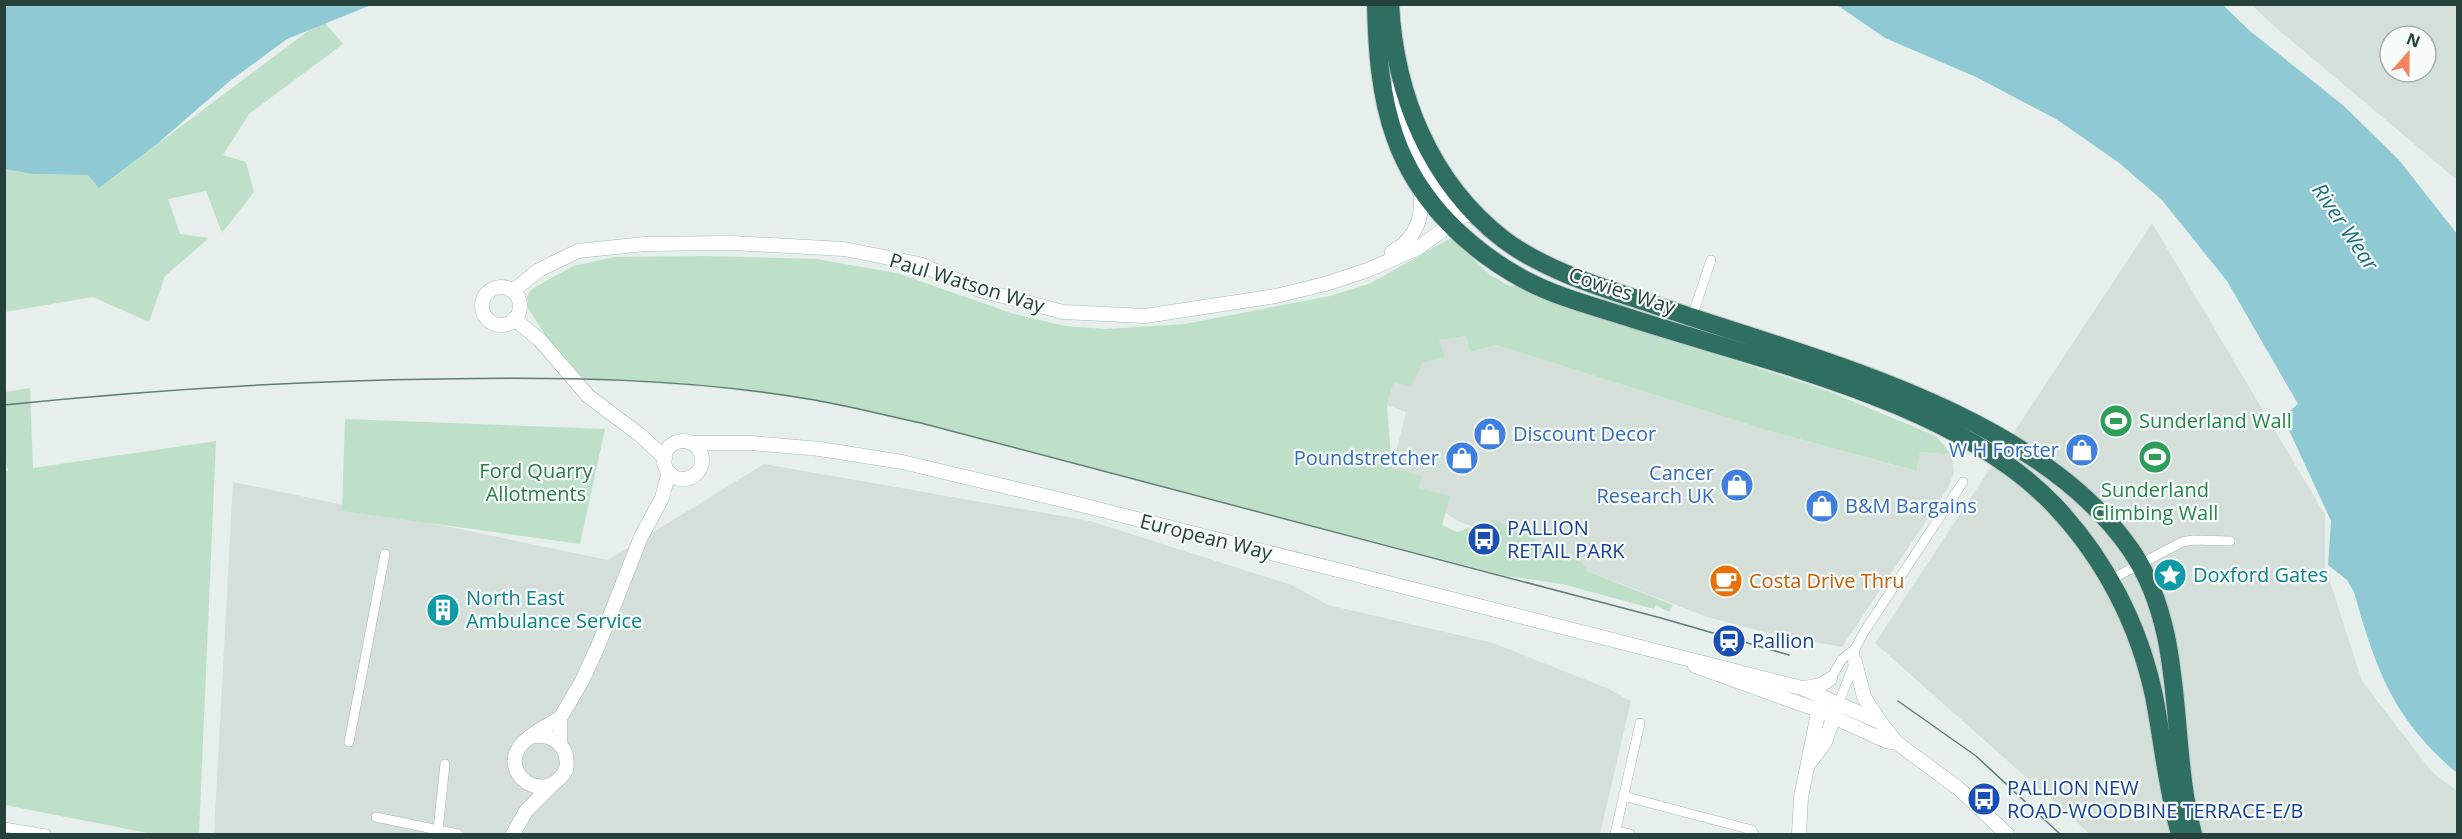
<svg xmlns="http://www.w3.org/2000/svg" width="2462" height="839" viewBox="0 0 2462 839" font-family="'Open Sans',sans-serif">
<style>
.built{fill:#d4dfda;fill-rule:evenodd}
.green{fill:#bfe0c8}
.water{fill:#8ec9d4}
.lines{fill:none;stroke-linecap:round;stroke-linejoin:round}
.street-casing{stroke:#a8b8b2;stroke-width:10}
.secondary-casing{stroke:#a4bbb3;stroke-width:15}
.highway-casing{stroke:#c2cac8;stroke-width:20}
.street{stroke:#fff;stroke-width:9}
.secondary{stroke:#fff;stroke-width:14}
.highway{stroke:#2f6f62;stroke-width:18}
.tram{stroke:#5f7d75;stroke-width:1.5}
.labels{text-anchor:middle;stroke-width:4.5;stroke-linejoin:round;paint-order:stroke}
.street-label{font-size:20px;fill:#24423a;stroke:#f7fbf9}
.leisure-label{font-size:20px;fill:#27864d;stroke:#f7fbf9;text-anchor:start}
.shop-label{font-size:20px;fill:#366cbe;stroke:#f7fbf9;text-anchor:end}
.park-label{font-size:20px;fill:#2d7a4b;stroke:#f7fbf9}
.transit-label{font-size:20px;fill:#164399;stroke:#f7fbf9;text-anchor:start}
.culture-label{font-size:20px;fill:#0d838f;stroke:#f7fbf9;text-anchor:start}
.food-label{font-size:20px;fill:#c56008;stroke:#f7fbf9;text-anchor:start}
.water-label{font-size:21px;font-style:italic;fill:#1c6f80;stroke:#f7fbf9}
</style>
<rect width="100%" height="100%" fill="#e6efeb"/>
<g class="built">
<path d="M 2252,5 L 2457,5 L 2457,180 L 2274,26 ZM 2390,36 L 2426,36 L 2426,72 L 2390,72 Z"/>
<polygon points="2152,223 2325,515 2325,566 2362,681 2432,772 2457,791 2457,834 2090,834 1875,643"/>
<polygon points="1466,336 1470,352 1496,345 1766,430 1915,471 1919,452 1952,455 1954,472 1948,488 1842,647 1768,633 1707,617 1458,521 1416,494 1392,468 1406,412 1387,405 1394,382 1422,363 1439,340"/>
<polygon points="764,464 1090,521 1292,585 1328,605 1493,643 1609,689 1631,701 1600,834 214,834 233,482 608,560"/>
</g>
<g class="green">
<polygon points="325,23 343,44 249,114 223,155 246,162 254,192 222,233 206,191 168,199 180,234 209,238 165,276 149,322 93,297 5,312 5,169 32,174 89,175 99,188 308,31"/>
<polygon points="1449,239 1455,241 1489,274 1507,285 1522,287 1558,302 1828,391 1936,436 1952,455 1920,452 1916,471 1766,430 1496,345 1470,352 1466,336 1439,340 1445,357 1422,363 1411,387 1394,382 1387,405 1392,468 1421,476 1419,488 1450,496 1442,525 1457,532 1495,520 1583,563 1587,571 1673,605 1669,612 1656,605 1654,609 1562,584 1506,576 921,423 808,399 709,387 583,378 546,336 528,308 527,296 532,289 573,266 615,257 705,256 816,259 897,273 1011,313 1065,326 1105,329 1185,324 1330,296 1371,283"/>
<polygon points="30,388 33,468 216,441 199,834 153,834 5,805 4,472 8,471 4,453 5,392"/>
<polygon points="345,419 605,429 580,544 342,511"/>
</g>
<g class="water">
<polygon points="4,5 5,4 371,5 287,39 231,80 157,144 99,188 88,175 32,174 5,169"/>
<path d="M 1837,5 L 2223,5 L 2250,31 L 2344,106 L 2399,160 L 2457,234 L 2457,773 C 2393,719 2376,670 2354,592 L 2347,580 L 2328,565 L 2331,521 L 2283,417 L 2298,404 L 2227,281 L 2162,200 L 2118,162 L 2056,119 L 1976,77 L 1885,38 Z"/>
</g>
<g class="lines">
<defs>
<g id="street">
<polyline points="1691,320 1711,260"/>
<polyline points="2110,580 2182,542 2193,540 2230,541"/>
<polyline points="1829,682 1842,659 1855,649"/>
<polyline points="1839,702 1855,662 1855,649 1864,632 1963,482"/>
<polyline points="349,742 385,554"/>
<polyline points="445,764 438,830 458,834"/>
<polyline points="1623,796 1752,830 1754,834"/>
<polyline points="376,817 438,830"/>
<polyline points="4,827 46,834"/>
<polyline points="1616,831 1630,834"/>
<polyline points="1615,834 1640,723"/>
</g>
<g id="secondary">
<path d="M 1399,84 C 1398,117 1411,149 1429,176 C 1436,188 1447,198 1453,210 L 1451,226"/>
<path d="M 1392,252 C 1417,239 1425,214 1419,187"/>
<circle cx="501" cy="306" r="19"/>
<polyline points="513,291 539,270 578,251 645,244 732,243 844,249 919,264 980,290 1063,312 1145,316 1276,296 1325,284 1368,270 1418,248 1462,216 1477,214"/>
<polyline points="514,319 540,340 588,396 640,435 665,458"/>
<circle cx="683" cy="460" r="19"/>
<polyline points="691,443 751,443 820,449 902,462 1058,499 1802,688 1880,722 1897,743 1958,788 2007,834"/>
<polyline points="1855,662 1864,697 1879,720"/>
<polyline points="1695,666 1818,710 1886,741 1897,743"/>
<polyline points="1805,688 1821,685 1830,679"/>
<path d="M 533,736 C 555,734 570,747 566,770 C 544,808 498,773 521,745 C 530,734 547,726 560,718"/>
<polyline points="560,744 560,718 582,681 598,646 641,537 662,498 669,472"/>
<polyline points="1811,761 1825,742 1836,710"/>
<polyline points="513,834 526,811 552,785"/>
<polyline points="1799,834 1801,797 1820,704"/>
</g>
<g id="highway">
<path d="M 1376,4 C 1377,49 1380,95 1395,137 C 1417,200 1467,249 1525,280 C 1557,297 1593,306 1627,317 C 1762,361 1956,401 2055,506 C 2105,559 2139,625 2154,696 C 2163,742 2167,789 2180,834"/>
<path d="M 1390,4 C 1395,95 1430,182 1503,239 C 1547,272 1604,288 1655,305 C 1808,358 2034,410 2131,550 C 2188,634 2168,741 2193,834"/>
</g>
</defs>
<use href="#street" class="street-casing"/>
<use href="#secondary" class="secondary-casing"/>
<use href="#highway" class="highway-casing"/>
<use href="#street" class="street"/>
<use href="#secondary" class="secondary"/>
<use href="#highway" class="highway"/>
<g class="tram">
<path d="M 4,405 C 149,390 293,381 439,379 C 562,377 686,378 808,399 C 846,405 883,415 921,423 L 1661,618 L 1789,655"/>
<polyline points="1898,701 1976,756 2060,834"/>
</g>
</g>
<defs>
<symbol id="stadium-disc" viewBox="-11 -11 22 22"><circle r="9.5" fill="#2e9e5b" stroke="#f7fbf9"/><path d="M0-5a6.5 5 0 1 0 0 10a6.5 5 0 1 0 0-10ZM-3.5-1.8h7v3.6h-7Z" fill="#fff"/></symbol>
<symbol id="shop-disc" viewBox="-11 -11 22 22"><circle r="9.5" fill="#3f7fe0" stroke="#f7fbf9"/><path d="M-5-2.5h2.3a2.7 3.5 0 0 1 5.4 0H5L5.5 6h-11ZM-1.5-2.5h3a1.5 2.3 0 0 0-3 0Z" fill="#fff"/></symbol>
<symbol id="bus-disc" viewBox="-11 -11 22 22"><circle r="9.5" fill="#1a4fb4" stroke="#f7fbf9"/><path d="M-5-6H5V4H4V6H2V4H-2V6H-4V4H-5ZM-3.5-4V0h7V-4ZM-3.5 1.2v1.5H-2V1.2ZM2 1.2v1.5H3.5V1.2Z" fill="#fff"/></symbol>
<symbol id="sight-disc" viewBox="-11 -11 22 22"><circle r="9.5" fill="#0f9aa8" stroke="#f7fbf9"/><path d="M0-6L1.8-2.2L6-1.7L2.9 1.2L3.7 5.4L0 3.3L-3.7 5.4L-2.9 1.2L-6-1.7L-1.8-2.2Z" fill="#fff"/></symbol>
<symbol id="cafe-disc" viewBox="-11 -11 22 22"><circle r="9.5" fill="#e8710a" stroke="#f7fbf9"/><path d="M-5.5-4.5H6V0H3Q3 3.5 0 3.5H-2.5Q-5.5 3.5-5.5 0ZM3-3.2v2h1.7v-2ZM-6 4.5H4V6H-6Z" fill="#fff"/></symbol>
<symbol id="building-disc" viewBox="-11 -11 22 22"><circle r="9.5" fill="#0f9aa8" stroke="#f7fbf9"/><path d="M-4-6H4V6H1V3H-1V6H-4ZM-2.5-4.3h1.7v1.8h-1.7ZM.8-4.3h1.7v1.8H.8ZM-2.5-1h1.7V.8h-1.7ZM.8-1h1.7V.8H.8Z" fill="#fff"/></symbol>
<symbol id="station-disc" viewBox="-11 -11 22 22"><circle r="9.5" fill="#1a4fb4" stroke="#f7fbf9"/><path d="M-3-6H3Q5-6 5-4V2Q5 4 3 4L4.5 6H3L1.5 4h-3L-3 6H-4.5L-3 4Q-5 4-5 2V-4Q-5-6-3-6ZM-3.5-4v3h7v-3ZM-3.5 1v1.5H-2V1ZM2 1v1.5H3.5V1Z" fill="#fff"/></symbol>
</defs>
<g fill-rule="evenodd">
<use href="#stadium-disc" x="2097" y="402" width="38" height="38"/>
<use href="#shop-disc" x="1471" y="415" width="38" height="38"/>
<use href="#shop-disc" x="2063" y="431" width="38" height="38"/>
<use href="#stadium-disc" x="2136" y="438" width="38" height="38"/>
<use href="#shop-disc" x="1443" y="439" width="38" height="38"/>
<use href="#shop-disc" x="1718" y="466" width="38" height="38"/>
<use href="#shop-disc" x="1803" y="487" width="38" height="38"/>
<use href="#bus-disc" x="1465" y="520" width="38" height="38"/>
<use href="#sight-disc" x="2151" y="556" width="38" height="38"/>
<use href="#cafe-disc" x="1707" y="562" width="38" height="38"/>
<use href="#building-disc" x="424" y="591" width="38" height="38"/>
<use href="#station-disc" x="1710" y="622" width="38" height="38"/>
<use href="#bus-disc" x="1965" y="780" width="38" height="38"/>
</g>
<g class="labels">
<g class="street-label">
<text transform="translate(967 283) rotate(17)" y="7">Paul Watson Way</text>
<text transform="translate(1622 291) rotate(18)" y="7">Cowies Way</text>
<text transform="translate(1206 537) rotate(14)" y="7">European Way</text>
</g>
<g class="leisure-label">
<text x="2139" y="428">Sunderland Wall</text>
<text x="2155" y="497" text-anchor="middle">Sunderland<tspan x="2155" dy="23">Climbing Wall</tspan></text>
</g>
<g class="shop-label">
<text x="1513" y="441" text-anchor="start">Discount Decor</text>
<text x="2059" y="457">W H Forster</text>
<text x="1439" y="465">Poundstretcher</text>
<text x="1714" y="480">Cancer<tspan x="1714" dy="23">Research UK</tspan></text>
<text x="1845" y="513" text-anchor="start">B&amp;M Bargains</text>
</g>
<g class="park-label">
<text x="536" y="478">Ford Quarry<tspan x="536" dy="23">Allotments</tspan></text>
</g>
<g class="transit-label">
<text x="1507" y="535">PALLION<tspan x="1507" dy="23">RETAIL PARK</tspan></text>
<text x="1752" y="648">Pallion</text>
<text x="2007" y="795">PALLION NEW<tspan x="2007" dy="23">ROAD-WOODBINE TERRACE-E/B</tspan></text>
</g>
<g class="culture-label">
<text x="2193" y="582">Doxford Gates</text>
<text x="466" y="605">North East<tspan x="466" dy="23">Ambulance Service</tspan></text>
</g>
<g class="food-label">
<text x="1749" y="588">Costa Drive Thru</text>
</g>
<g class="water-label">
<text transform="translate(2345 227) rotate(56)" y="7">River Wear</text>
</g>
</g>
<rect width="2462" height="839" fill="none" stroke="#24423a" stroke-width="12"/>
<g transform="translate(2408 54) rotate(21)"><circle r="28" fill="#f7fbf9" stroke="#a3b1ad" stroke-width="1.5"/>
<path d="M0-4.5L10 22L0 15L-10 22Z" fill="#f4845f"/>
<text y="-9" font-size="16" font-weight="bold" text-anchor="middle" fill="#24423a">N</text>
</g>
</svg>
